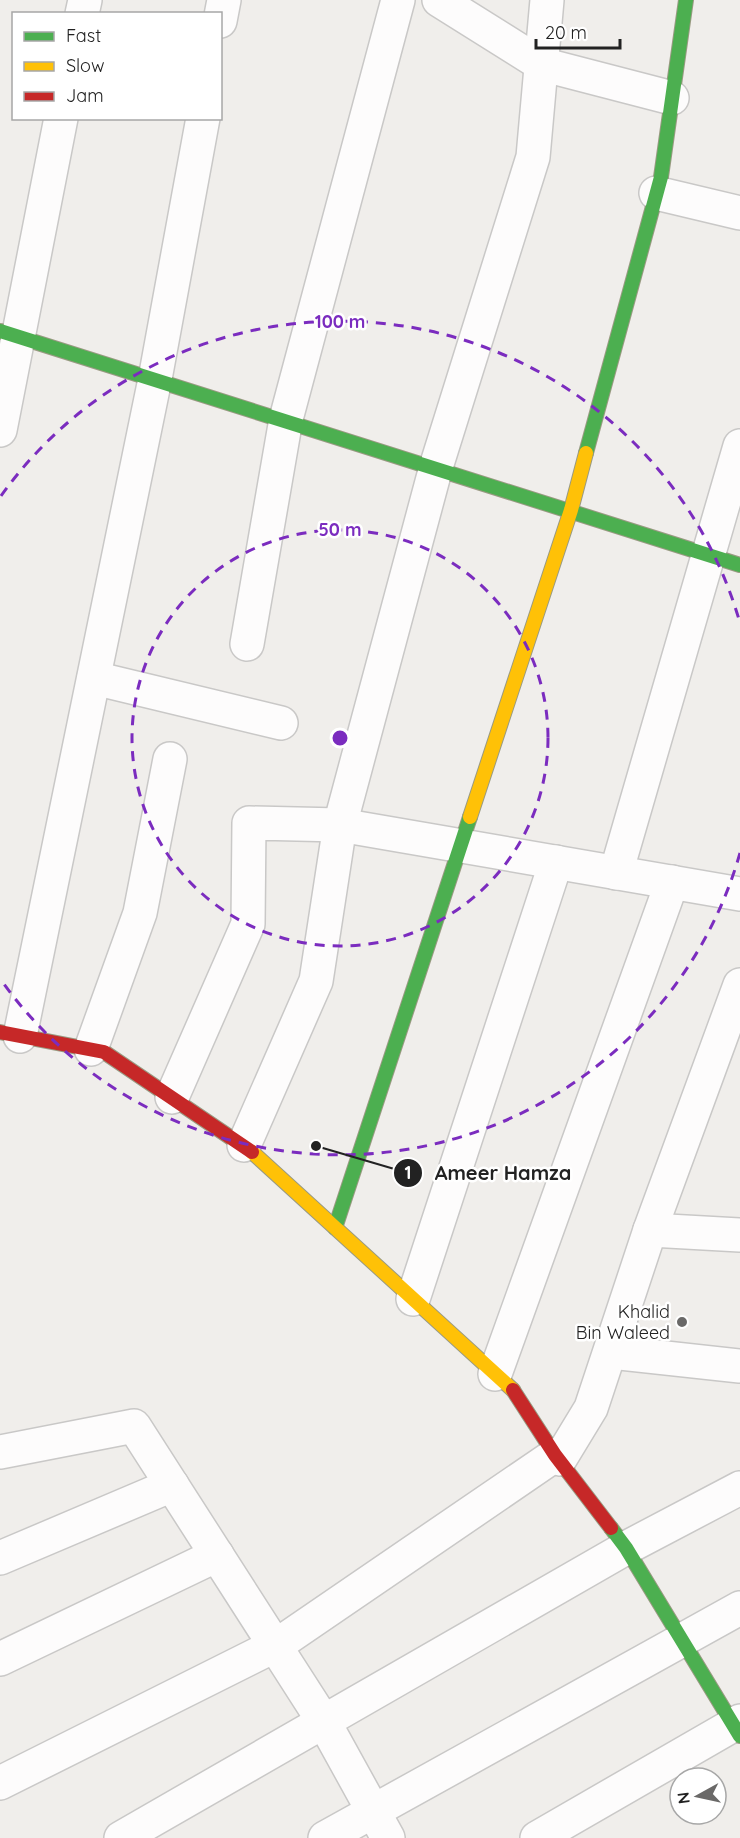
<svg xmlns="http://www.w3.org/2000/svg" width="740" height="1838" viewBox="0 0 740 1838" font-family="Quicksand,sans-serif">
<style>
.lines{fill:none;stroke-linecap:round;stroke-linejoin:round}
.street-casing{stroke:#c9c8c7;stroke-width:36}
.fast-casing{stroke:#999a82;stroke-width:16}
.slow-casing{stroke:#999a82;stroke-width:16}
.jam-casing{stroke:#999a82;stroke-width:16}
.street{stroke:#fdfcfc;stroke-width:33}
.fast{stroke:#4caf50;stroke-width:14}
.slow{stroke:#ffc107;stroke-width:14}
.jam{stroke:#c62828;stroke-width:14}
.ring{fill:none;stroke:#7b2cbf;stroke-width:3;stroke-dasharray:10 8}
.poi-dot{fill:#6a6968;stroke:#fff;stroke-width:2}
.labels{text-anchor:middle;stroke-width:5;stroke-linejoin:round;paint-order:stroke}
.poi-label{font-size:18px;fill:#222;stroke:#fff;text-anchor:end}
.centre{fill:#7b2cbf;stroke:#fff;stroke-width:3}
.ring-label{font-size:18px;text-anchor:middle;font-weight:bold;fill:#7b2cbf;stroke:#fff;stroke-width:5;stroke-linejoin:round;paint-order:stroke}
.leader{fill:none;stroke:#222;stroke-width:2}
.callout-dot{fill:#222;stroke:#fff;stroke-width:2}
.mark-label{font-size:18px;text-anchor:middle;font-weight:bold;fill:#fff}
.callout-label{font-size:20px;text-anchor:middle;font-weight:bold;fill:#222;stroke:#fff;stroke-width:5;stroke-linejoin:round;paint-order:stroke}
</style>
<rect width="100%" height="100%" fill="#f0eeeb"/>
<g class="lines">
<defs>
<g id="street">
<polyline points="439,0 541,64 672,98"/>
<polyline points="82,14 85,0"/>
<polyline points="220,21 224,0"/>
<polyline points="656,193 740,213"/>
<polyline points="0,430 61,118"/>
<polyline points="247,644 286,419 398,0"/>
<polyline points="94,678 281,723"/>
<polyline points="616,873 740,446"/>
<polyline points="20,1036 155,379 203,118"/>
<polyline points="91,1049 140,913 170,759"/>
<polyline points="172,1097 248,924 249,823 340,825 740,894"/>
<polyline points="244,1145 316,981 340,825 436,467 533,157 547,0"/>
<polyline points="650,1230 740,1235"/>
<polyline points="413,1299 556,862"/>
<polyline points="611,1352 740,1366"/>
<polyline points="495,1374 672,882"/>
<polyline points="0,1452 134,1426 324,1722 388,1838"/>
<polyline points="560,1459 591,1408 650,1230 740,985"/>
<polyline points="0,1558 172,1485"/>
<polyline points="0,1659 217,1555"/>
<polyline points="0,1783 280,1643 555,1455"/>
<polyline points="121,1838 626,1548 740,1488"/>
<polyline points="325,1838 740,1608"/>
<polyline points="537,1838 740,1721"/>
</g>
<g id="fast">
<polyline points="0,331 740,565"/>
<polyline points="586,453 661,177 686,0"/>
<polyline points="335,1228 470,817"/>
<polyline points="611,1528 626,1548 740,1736"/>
</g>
<g id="slow">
<polyline points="470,817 571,510 586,453"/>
<polyline points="252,1152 513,1390"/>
</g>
<g id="jam">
<polyline points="0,1032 104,1052 252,1152"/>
<polyline points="513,1390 555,1455 611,1528"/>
</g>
</defs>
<use href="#street" class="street-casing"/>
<use href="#fast" class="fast-casing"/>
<use href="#slow" class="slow-casing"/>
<use href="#jam" class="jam-casing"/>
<use href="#street" class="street"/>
<use href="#fast" class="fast"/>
<use href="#slow" class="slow"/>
<use href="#jam" class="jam"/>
</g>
<g class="ring">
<circle cx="340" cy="738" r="208"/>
<path d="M740 853A416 416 0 0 1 1 980M1 496A416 416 0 0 1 740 623"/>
</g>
<circle class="poi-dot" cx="682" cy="1322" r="6"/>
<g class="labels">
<g class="poi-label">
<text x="670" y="1318">Khalid<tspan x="670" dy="21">Bin Waleed</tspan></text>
</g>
</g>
<circle cx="340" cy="738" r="9" class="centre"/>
<g class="ring-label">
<text x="340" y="328">100 m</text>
<text x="340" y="536">50 m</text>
</g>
<path class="leader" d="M316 1146L408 1173"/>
<g class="callout-dot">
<circle cx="316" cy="1146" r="6"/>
<circle cx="408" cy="1173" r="15"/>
</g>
<g class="mark-label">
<text x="408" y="1179">1</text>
</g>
<g class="callout-label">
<text x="503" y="1180">Ameer Hamza</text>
</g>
<rect x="12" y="12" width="210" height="108" fill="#ffffff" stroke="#a7a7a7" stroke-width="1.5"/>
<rect x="24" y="32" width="30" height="9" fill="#4caf50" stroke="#a7a7a7" stroke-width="1.5"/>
<text x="66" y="42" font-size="18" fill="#222222">Fast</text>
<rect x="24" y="62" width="30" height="9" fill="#ffc107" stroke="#a7a7a7" stroke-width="1.5"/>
<text x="66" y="72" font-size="18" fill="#222222">Slow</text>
<rect x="24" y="92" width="30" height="9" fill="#c62828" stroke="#a7a7a7" stroke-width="1.5"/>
<text x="66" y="102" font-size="18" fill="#222222">Jam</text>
<g transform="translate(698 1796) rotate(262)"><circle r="28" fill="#ffffff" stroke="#a7a7a7" stroke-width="1.5"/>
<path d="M0-4.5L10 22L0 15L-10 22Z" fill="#6a6968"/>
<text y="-9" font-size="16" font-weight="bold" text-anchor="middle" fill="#222222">N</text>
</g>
<path d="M536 39v9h84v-9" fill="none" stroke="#222222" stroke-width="3"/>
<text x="545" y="39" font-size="18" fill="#222222" stroke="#ffffff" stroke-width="4.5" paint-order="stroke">20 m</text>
</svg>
